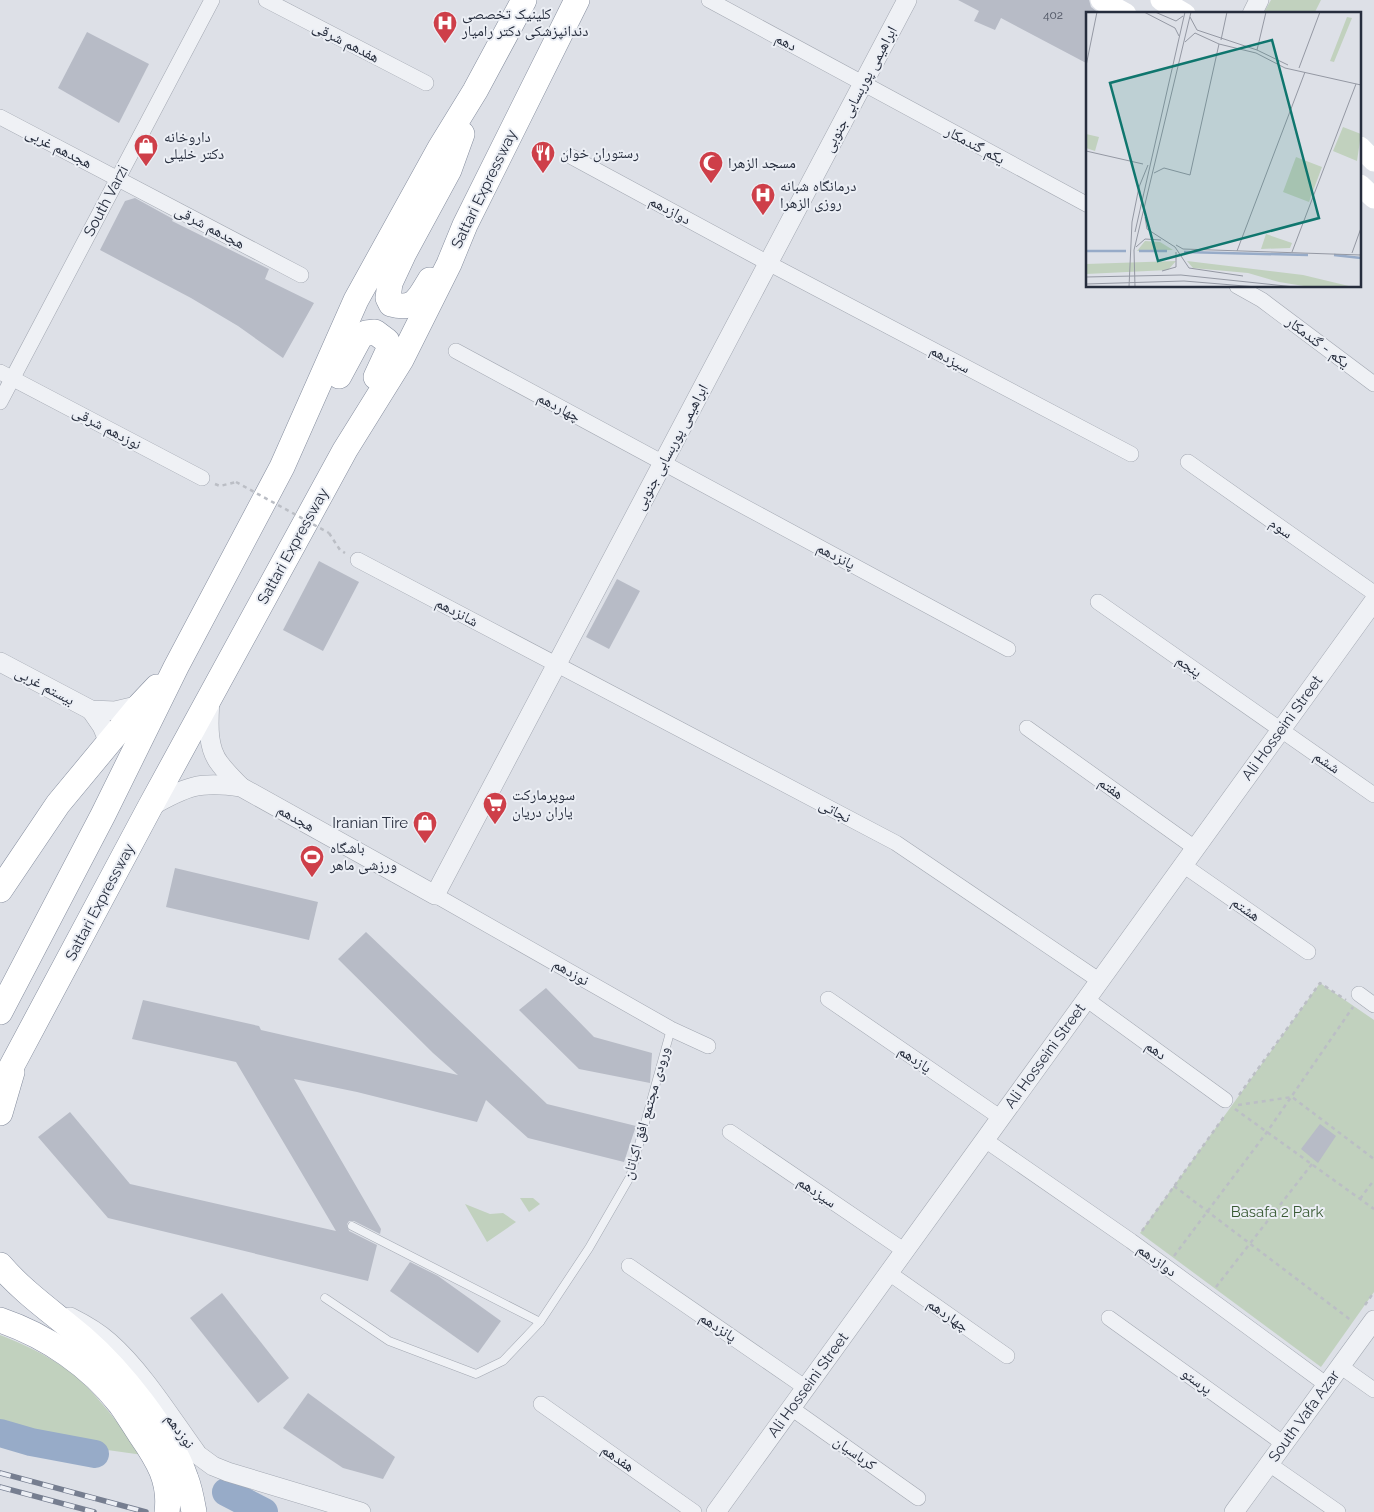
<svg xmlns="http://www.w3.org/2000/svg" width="1374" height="1512" viewBox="0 0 1374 1512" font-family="Raleway,'Noto Naskh Arabic',sans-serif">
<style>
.green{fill:#c1d1be}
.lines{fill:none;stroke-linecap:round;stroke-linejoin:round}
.river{stroke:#97abc8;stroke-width:28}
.building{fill:#b7bbc6}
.service-casing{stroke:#a2a7b1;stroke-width:9}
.minor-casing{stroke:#a2a7b1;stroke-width:16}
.tertiary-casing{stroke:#a2a7b1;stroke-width:20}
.trunk-casing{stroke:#848c9d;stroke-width:26}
.path{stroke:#bbbec5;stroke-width:2.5;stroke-dasharray:4 4;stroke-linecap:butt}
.service{stroke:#eff1f5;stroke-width:8}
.minor{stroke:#eff1f5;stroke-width:15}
.tertiary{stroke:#eff1f5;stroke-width:19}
.secondary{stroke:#fff;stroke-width:21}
.trunk{stroke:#fff;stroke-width:25}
.rail-casing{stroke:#767e90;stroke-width:5.5}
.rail{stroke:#eceff5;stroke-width:4;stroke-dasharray:11;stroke-linecap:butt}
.path-bridge{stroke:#bbbec5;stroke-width:2.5;stroke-dasharray:4 4;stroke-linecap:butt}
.labels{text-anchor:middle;stroke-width:4;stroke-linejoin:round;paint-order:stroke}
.number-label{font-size:12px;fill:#4a505f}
.poi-label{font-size:15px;fill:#262d3d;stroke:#eceff5;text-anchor:start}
.street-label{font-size:15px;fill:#262d3d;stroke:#eceff5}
.park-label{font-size:15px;fill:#385933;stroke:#eceff5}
.inset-river{fill:none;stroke:#97abc8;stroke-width:2.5}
.inset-road{fill:none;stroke:#9498a3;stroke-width:1}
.view{fill:#0f766e;fill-opacity:0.15;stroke:#0f766e;stroke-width:2.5}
.inset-edge{fill:none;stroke:#262d3d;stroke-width:2.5}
</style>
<rect width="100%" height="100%" fill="#dde0e7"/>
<g class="green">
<polygon points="1271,0 1321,0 1314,14 1263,14"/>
<polygon points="1320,983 1374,1020 1374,1292 1321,1367 1140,1233"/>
<polygon points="520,1198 533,1198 540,1204 529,1212"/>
<polygon points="465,1204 490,1214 503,1213 516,1222 487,1242"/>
<path d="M 0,1335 C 31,1347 66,1364 89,1389 C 108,1409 125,1433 143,1455 L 79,1446 L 0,1427 Z"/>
</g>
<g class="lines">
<g class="river">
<polyline points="0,1433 31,1442 95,1454"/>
<polyline points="226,1492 264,1512"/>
</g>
</g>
<g class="building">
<polygon points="958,0 1089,0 1091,7 1100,14 1088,14 1088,64 1001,18 995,30 974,21 979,11"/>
<polygon points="87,32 149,64 119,123 58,88"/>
<polygon points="135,198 173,219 172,221 269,269 265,279 314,303 283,358 238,326 191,298 100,250 125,201"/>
<polygon points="319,561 359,582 323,651 283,630"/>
<polygon points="617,579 640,591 609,649 586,637"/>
<polygon points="175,868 318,902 309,940 166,907"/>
<polygon points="366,932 547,1104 636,1126 624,1162 528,1138 486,1100 477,1122 357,1092 294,1079 381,1229 380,1234 354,1221 349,1221 347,1224 349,1231 377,1245 368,1281 108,1218 38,1137 70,1112 130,1184 336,1231 236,1062 132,1039 143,1000 259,1026 261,1030 458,1075 433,1053 338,959"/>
<polygon points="546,988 594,1037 652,1053 650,1083 579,1069 519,1010"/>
<polygon points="1320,1124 1336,1136 1318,1163 1301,1149"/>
<polygon points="410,1262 438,1276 501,1321 478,1353 390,1291"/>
<polygon points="222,1293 289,1378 258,1403 190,1318"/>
<polygon points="308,1393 395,1457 383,1479 343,1468 283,1428"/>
</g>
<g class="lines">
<defs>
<g id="service">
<polyline points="352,1226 540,1322"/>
<polyline points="325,1298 389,1341 476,1374 503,1361 540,1322 589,1248 630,1177 671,1029"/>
</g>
<g id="minor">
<polyline points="266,0 426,83"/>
<polyline points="709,0 1088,205"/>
<polyline points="0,117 301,275"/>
<polyline points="572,157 768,263 1131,454"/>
<polyline points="1237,286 1262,300 1374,384"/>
<polyline points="456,351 1008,649"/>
<polyline points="0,372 202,478"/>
<polyline points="0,402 212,0"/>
<polyline points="1188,462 1374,593"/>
<polyline points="358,560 896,843 1100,981"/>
<polyline points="1098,602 1374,795"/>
<polyline points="1027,728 1195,848"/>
<polyline points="1183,865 1308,952"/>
<polyline points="435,895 671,1029 708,1046"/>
<polyline points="1359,994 1374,1005"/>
<polyline points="828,999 1001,1118"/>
<polyline points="1086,999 1225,1100"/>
<polyline points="730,1132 905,1251"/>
<polyline points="985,1140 1131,1241 1327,1385"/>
<polyline points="629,1266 806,1388"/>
<polyline points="889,1273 1007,1356"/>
<polyline points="1109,1318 1284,1444"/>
<polyline points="1340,1366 1374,1390"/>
<polyline points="541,1404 694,1512"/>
<polyline points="791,1408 918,1498"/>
<polyline points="1269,1464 1338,1512"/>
</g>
<g id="tertiary">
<polyline points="1252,14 1259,0"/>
<polyline points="0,662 91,710 115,711 140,705"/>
<path d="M 210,699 C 209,720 206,747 220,764 C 226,772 234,780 241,787"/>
<polyline points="91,710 102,726 109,743"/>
<path d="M 150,807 C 187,786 199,781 241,787 L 435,895 L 907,0"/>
<path d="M 70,1317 C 84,1324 98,1332 109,1342 C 143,1372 171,1418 198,1455 L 213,1466 L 228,1472 L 361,1512"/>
<polyline points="716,1512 1374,601"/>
<polyline points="1234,1512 1374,1320"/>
</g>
<g id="trunk">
<path d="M 430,280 C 419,298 415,311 391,304 L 388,298 L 390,283 L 404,253 L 449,170 L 462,134"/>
<polyline points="339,376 360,337 366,333 375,332 387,341 389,349 376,377"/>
<polyline points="0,890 58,804 140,705 157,687"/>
<polyline points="0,1012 103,815 176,667 282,467 356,300 440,148 475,91 524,0"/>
<polyline points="0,1088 150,807 345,450 401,360 449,264 465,225 577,0"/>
<polyline points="0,1113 12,1072"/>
<path d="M 0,1265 C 24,1293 55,1314 83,1338 C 120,1370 170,1432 186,1479 C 190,1489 192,1501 194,1512"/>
<path d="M 0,1320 C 47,1336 91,1366 121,1405 C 128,1415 134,1425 140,1434 C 158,1460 171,1481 167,1512"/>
</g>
</defs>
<use href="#service" class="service-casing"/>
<use href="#minor" class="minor-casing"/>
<use href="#tertiary" class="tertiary-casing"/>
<use href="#trunk" class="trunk-casing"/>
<g class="path">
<polyline points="215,484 220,486 236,482"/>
<polyline points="329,533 340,550 345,553"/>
<polyline points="1239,1095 1320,983 1346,1000"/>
<polyline points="1238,1105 1292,1097 1374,1159"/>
<polyline points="1235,1109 1374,1209"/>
<polyline points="1174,1186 1352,1321"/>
<polyline points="1360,1199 1374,1180"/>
<polyline points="1142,1231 1226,1114"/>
<polyline points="1174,1256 1267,1132 1353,1007"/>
<polyline points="1216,1287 1312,1164"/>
<polyline points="1365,1305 1374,1292"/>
</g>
<use href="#service" class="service"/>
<use href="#minor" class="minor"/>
<use href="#tertiary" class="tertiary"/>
<g class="secondary">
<polyline points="1101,0 1126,14"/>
<polyline points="1161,0 1185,14"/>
<polyline points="1360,147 1374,161"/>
<polyline points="1360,185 1374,198"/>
</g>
<use href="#trunk" class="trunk"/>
<defs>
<g id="rail">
<polyline points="0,1473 146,1512"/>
<polyline points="0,1487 94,1512"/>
</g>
</defs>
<use href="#rail" class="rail-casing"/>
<use href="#rail" class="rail"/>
<polyline class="path-bridge" points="236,482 329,533"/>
</g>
<defs>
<symbol id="hospital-pin" viewBox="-11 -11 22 30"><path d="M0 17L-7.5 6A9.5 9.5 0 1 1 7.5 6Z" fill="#ce3f49" stroke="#eceff5"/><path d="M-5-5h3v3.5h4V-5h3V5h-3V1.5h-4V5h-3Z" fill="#fff"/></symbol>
<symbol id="shop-pin" viewBox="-11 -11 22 30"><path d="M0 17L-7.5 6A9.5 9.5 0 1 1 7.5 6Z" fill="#ce3f49" stroke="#eceff5"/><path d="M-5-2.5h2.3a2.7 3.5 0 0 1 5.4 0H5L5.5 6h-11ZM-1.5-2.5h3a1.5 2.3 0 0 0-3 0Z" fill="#fff"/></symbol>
<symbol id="restaurant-pin" viewBox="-11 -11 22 30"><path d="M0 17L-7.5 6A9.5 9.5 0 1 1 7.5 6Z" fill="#ce3f49" stroke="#eceff5"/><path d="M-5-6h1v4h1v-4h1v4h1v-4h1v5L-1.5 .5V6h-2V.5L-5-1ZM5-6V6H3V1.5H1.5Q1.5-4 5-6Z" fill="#fff"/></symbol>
<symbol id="mosque-pin" viewBox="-11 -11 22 30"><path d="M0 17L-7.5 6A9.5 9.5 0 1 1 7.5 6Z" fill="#ce3f49" stroke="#eceff5"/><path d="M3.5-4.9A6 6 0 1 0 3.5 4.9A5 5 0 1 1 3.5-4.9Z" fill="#fff"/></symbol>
<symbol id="supermarket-pin" viewBox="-11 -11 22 30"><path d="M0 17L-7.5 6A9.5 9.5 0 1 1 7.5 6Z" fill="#ce3f49" stroke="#eceff5"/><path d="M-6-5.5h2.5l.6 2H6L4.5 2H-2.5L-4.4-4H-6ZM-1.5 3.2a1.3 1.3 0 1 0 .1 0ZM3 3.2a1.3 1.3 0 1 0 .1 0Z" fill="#fff"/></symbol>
<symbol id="stadium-pin" viewBox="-11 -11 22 30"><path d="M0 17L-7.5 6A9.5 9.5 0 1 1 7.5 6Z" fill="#ce3f49" stroke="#eceff5"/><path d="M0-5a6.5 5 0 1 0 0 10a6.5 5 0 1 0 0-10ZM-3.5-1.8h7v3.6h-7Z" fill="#fff"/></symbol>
</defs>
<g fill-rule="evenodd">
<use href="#hospital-pin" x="431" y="9" width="28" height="38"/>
<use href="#shop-pin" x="132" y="132" width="28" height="38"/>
<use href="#restaurant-pin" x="529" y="139" width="28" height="38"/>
<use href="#mosque-pin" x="697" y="149" width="28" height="38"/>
<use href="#hospital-pin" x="749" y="181" width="28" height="38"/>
<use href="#supermarket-pin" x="481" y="790" width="28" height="38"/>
<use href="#shop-pin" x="411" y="809" width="28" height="38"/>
<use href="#stadium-pin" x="298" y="843" width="28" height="38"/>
</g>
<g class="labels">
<g class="number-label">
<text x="1053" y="19">402</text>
</g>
<g class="poi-label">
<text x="462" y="19">کلینیک تخصصی<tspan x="462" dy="17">دندانپزشکی دکتر رامیار</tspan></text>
<text x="164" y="142">داروخانه<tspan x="164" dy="17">دکتر خلیلی</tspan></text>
<text x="560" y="158">رستوران خوان</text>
<text x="728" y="168">مسجد الزهرا</text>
<text x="780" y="191">درمانگاه شبانه<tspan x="780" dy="17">روزی الزهرا</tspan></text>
<text x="512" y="800">سوپرمارکت<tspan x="512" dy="17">یاران دریان</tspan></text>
<text x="408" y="828" text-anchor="end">Iranian Tire</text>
<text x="330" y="853">باشگاه<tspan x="330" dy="17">ورزشی ماهر</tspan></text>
</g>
<g class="street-label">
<text transform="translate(346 42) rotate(27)" y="5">هفدهم شرقی</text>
<text transform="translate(786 42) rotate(28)" y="5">دهم</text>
<text transform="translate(860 89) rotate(-62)" y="5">ابراهیمی پوربسابی جنوبی</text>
<text transform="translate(975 145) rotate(28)" y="5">یکم گندمکار</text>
<text transform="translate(59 148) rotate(27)" y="5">هجدهم غربی</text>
<text transform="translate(484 189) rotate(-64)" y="5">Sattari Expressway</text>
<text transform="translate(106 201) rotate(-62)" y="5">South Varzi</text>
<text transform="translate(670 210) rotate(28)" y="5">دوازدهم</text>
<text transform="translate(210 227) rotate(28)" y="5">هجدهم شرقی</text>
<text transform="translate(1318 342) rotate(37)" y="5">یکم - گندمکار</text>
<text transform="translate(950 359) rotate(28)" y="5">سیزدهم</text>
<text transform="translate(559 407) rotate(28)" y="5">چهاردهم</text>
<text transform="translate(107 428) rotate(28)" y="5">نوزدهم شرقی</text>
<text transform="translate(671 447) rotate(-62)" y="5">ابراهیمی پوربسابی جنوبی</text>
<text transform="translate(1281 528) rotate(35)" y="5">سوم</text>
<text transform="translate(293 546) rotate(-61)" y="5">Sattari Expressway</text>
<text transform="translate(836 556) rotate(28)" y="5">پانزدهم</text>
<text transform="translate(457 612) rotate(28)" y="5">شانزدهم</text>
<text transform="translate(1189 666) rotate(35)" y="5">پنجم</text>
<text transform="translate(45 686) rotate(28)" y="5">بیستم غربی</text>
<text transform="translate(1282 728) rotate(-54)" y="5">Ali Hosseini Street</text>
<text transform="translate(1327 762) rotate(35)" y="5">ششم</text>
<text transform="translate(1111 788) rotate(35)" y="5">هفتم</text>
<text transform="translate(835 811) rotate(28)" y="5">نجاتی</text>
<text transform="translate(296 818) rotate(29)" y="5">هجدهم</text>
<text transform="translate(100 902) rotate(-62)" y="5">Sattari Expressway</text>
<text transform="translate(1246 909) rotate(35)" y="5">هشتم</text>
<text transform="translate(571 972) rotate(30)" y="5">نوزدهم</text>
<text transform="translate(1156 1050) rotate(36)" y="5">دهم</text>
<text transform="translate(1045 1056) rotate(-54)" y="5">Ali Hosseini Street</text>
<text transform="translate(915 1059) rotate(34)" y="5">یازدهم</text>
<text transform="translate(646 1113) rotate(-74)" y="5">ورودی مجتمع افق اکباتان</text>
<text transform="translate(817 1192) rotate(34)" y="5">سیزدهم</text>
<text transform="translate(1157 1260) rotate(36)" y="5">دوازدهم</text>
<text transform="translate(948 1315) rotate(35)" y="5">چهاردهم</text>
<text transform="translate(718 1327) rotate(34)" y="5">پانزدهم</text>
<text transform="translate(1197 1381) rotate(36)" y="5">پرستو</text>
<text transform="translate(808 1385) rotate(-54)" y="5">Ali Hosseini Street</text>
<text transform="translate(1304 1416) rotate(-54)" y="5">South Vafa Azar</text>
<text transform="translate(180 1431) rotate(54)" y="5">نوزدهم</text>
<text transform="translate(855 1453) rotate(35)" y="5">کرباسیان</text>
<text transform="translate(618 1458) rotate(35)" y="5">هفدهم</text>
</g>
<g class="park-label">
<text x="1277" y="1217">Basafa 2 Park</text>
</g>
</g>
<g transform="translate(1086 12)">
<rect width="275" height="275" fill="#dde0e7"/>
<path d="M 261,5 L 266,6 L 248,50 L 244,49 ZM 257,115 L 275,122 L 271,149 L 247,139 ZM 0,122 L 13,125 L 9,139 L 0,136 ZM 210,145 L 236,155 L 223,190 L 197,180 ZM 180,222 L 206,231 L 204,236 L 175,237 ZM 59,229 L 74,230 L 87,238 L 51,239 ZM 90,249 L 82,258 L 0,262 L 0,252 ZM 101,249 L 217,263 L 267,275 L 224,275 L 193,270 L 162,261 L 107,256 Z" fill="#c1d1be"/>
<path class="inset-river" d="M 0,239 L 40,239M 53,239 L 81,239M 98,240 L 222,243M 248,243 L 275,246"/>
<path class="inset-road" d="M 58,0 L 89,16 L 93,24M 69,0 L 90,9 L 97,4M 104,5 L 111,18 L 171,38 L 202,53M 135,28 L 141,0M 99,30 L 109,21 L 133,32 L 170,41 L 199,56 L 275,73M 171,38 L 180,0M 0,54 L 11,0M 213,56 L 234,0M 0,139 L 57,152M 68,161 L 78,156 L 104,163 L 133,32M 59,205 L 61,217 L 89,235 L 103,256 L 157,264M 49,220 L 99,0M 90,233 L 97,237 L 275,243M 50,235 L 59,227 L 75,228M 151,239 L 219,60M 206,240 L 270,72M 266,241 L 275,216M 76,259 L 90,255 L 90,240M 0,265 L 95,263 L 209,275M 0,272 L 98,269 L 171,275M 43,275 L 46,210 L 53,175 L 62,153M 49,275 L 48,238 L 105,0"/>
<path class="view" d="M 186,28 L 233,206 L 72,249 L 24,71 Z"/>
<rect width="275" height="275" class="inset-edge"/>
</g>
</svg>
